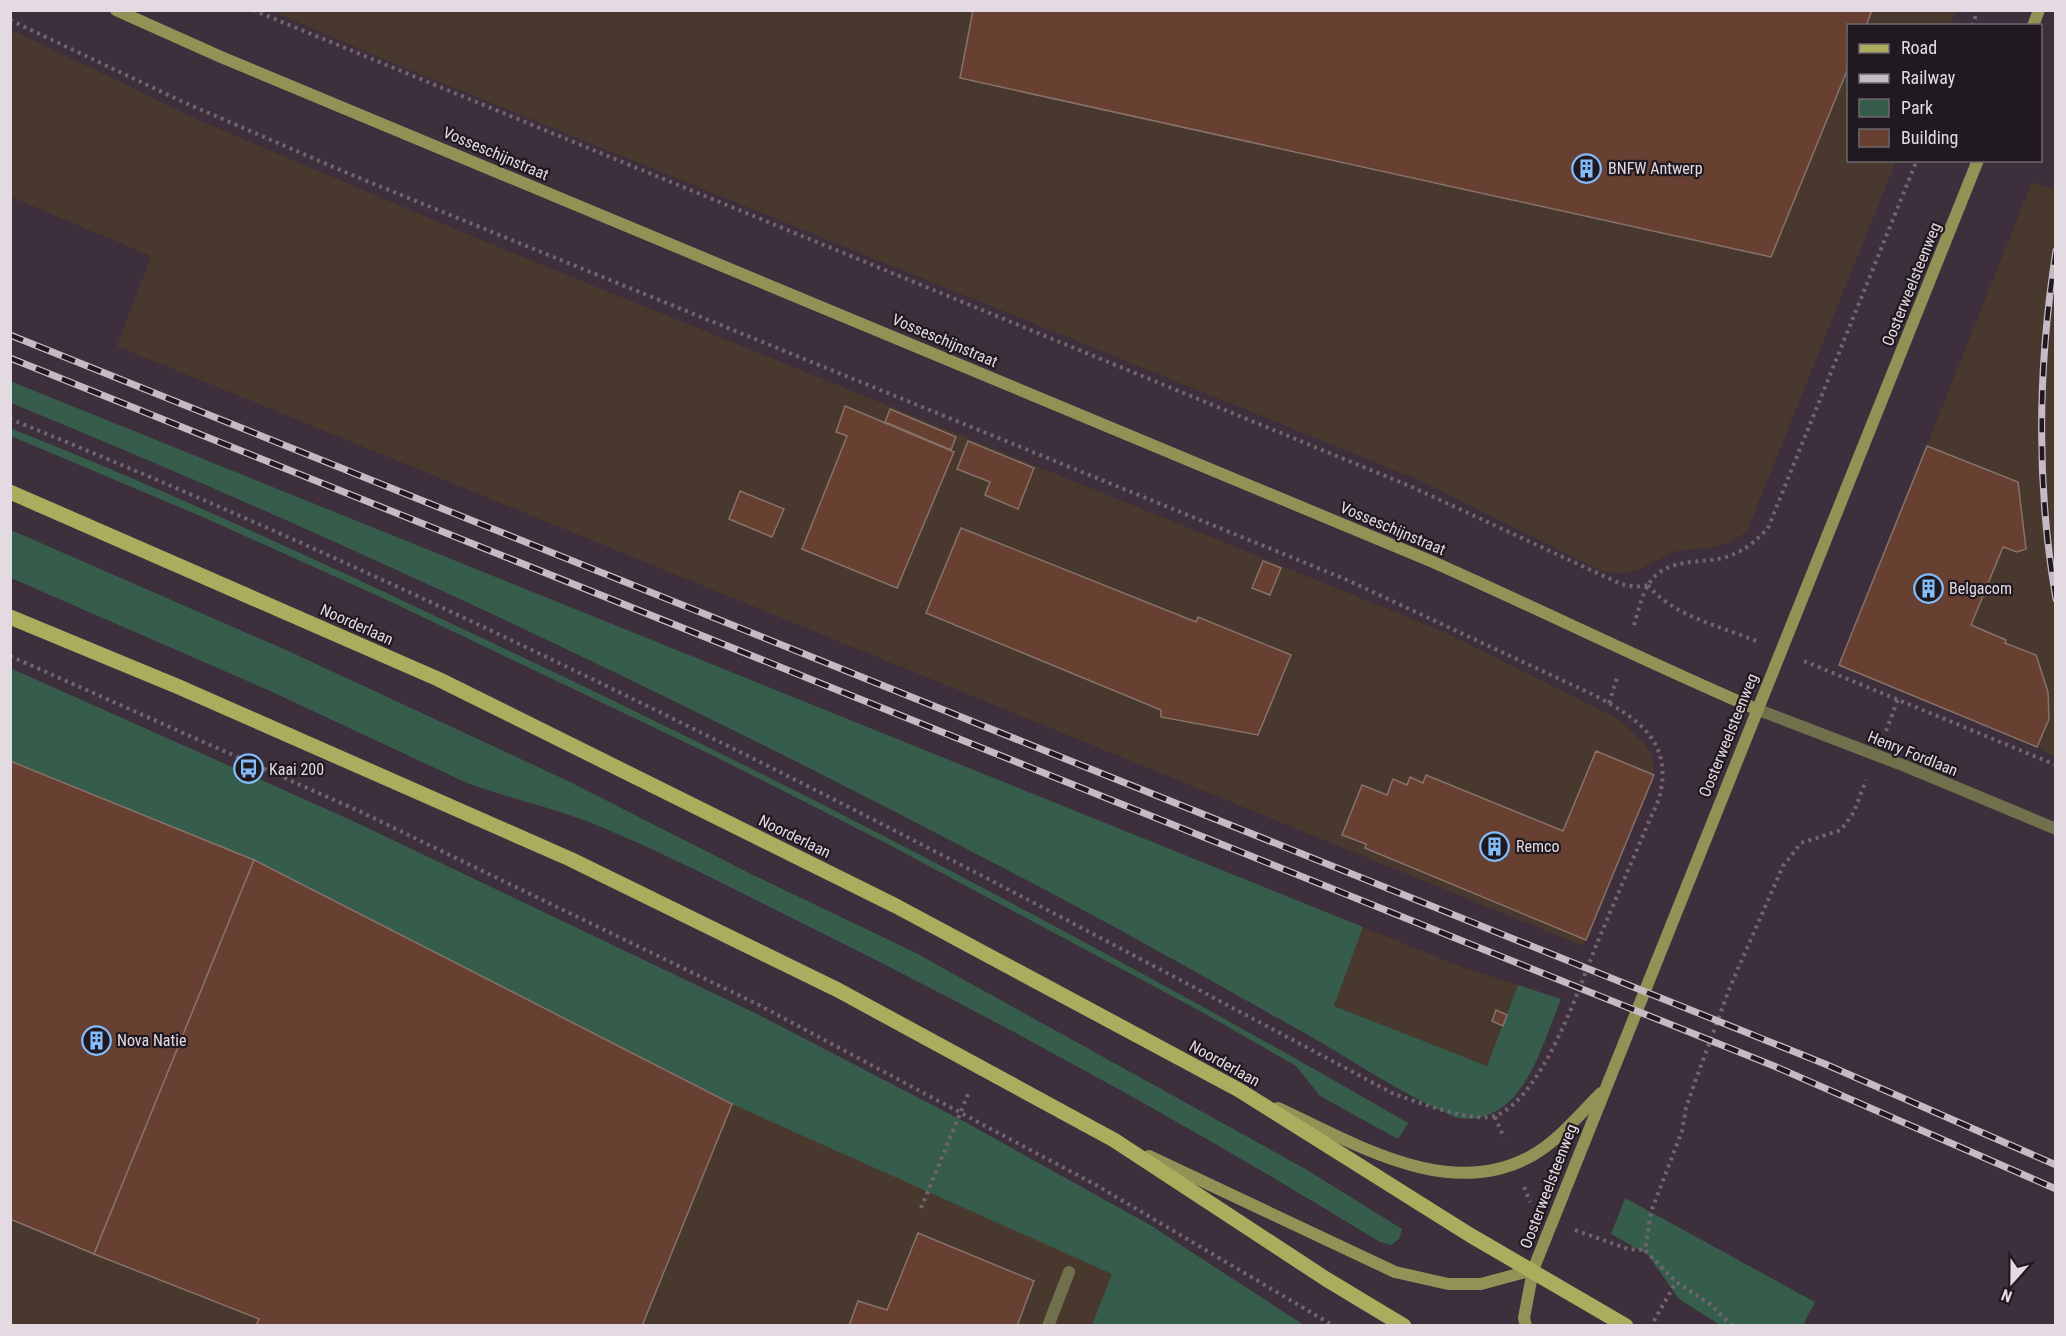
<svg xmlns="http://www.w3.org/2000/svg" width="2066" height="1336" viewBox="0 0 2066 1336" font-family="'Roboto Condensed',sans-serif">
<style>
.industrial{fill:#49382e}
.green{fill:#365d4b}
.building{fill:#674032;stroke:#87726a;stroke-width:1.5}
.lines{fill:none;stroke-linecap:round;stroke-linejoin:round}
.path{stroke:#716570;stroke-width:4;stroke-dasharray:3 4.5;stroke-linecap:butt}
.lane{stroke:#70714c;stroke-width:12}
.street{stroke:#70714c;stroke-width:12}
.secondary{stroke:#929257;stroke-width:12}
.primary{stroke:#acac5e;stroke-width:15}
.rail-casing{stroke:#c5bbc4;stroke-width:7}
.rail{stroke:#201a20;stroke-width:4.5;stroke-dasharray:14;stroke-linecap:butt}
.labels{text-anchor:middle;stroke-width:4.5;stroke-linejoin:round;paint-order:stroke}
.street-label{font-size:16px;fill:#e3dae2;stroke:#201a20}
.poi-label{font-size:16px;fill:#e3dae2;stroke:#201a20;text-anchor:start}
</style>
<rect width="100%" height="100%" fill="#3d2f3c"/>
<g class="industrial">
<polygon points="272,11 1956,11 1950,25 1848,26 1848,160 1896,161 1747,531 1732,542 1715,547 1676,551 1638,570 1622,574 1602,571 1414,478 388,61"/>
<polygon points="10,29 203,122 486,242 1442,631 1618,719 1645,744 1652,756 1654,775 1583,946 117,346 151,256 11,197"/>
<polygon points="2032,182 2055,190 2055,757 2037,747 1839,665"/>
<polygon points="10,711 1304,1325 11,1325"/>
<polygon points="1363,927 1464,968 1518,985 1487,1066 1334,1006"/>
</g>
<g class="green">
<path d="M 10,381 L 1363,927 L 1334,1006 L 1487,1066 L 1518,985 L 1561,999 C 1541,1047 1523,1127 1457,1118 C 1403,1095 1352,1060 1301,1031 C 1204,977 1108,922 1009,871 C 684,700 351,542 11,403 Z"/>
<path d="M 10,428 C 159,487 304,554 448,622 C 776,775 1095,942 1408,1123 L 1398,1139 L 1320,1096 L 1296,1066 L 1202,1012 L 884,842 L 722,760 L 389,601 L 205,518 L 11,436 Z"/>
<path d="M 11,530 L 286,650 L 568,781 L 751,874 L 914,952 L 1307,1170 L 1402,1229 L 1399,1239 L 1391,1245 L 1380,1242 C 1200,1131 1014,1029 826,935 C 751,898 676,858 599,826 C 556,808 510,799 467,783 L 268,690 L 11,578 Z"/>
<polygon points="10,668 353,821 757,1014 965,1122 1150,1225 1304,1325 1092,1325 1112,1274 732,1104 254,860 11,761"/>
<polygon points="1625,1198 1815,1302 1803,1325 1720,1325 1679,1299 1648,1255 1611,1234"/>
</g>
<g class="building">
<polygon points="973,10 1872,10 1866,26 1848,26 1848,68 1771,257 960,78"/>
<polygon points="845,406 954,452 897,588 802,549 847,436 836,432"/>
<polygon points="890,409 956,437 951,450 885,422"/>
<polygon points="968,441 1034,468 1018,509 985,495 990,482 957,469"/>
<polygon points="1927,446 2018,482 2026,549 2017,552 2003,547 1971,625 2006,640 2005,643 2036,655 2048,692 2049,719 2037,747 1839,665"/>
<polygon points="740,491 784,509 772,537 729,519"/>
<polygon points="961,528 1196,622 1198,617 1291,655 1258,735 1161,717 1161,710 926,613"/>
<polygon points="1263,561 1281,568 1270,595 1252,588"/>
<polygon points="1596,751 1654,775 1586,940 1365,848 1366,844 1342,835 1362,785 1387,795 1393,779 1407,785 1410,777 1423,783 1426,775 1563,831"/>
<polygon points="10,761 254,860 94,1254 10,1219"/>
<polygon points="254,860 732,1104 642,1326 256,1326 259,1319 94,1254"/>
<polygon points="1496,1010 1507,1015 1503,1026 1492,1021"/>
<polygon points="918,1233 1034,1281 1017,1326 849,1326 858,1301 887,1310"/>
</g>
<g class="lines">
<g class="path">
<polyline points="253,10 1412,487 1621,584 1636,587 1648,585"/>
<path d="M 10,20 L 181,101 L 352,175 L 1345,579 L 1594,695 C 1639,719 1674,742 1659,799 C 1638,846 1618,894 1598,941 C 1579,987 1544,1095 1497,1115 C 1477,1125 1414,1101 1392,1093 C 940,851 487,611 10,419"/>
<polyline points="1972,26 1978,10"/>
<path d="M 1648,585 C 1672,616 1723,627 1759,642"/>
<path d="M 1634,625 C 1639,609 1643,587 1656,575 C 1675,559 1700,563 1723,558 C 1742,553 1755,542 1768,528 L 1917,160"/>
<polyline points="10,656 359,811 757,1004 1096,1185 1334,1326"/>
<polyline points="1804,661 2056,765"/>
<polyline points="1609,703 1618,675"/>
<polyline points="1886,731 1898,699"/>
<polyline points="1495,1117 1504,1138"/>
<polyline points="1524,1187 1530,1202"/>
<polyline points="921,1208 969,1092"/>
<polyline points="1575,1230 1628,1249 1645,1250"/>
<polyline points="1654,1321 1676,1282"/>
<polyline points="1732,1326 1710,1304 1676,1282 1645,1250 1651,1212 1682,1131 1686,1108 1696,1079 1730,987 1783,866 1801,843 1841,830 1854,812 1866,780"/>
</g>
<polyline class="lane" points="1048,1326 1069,1272"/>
<polyline class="street" points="1756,709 1905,766 2056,829"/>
<g class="secondary">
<path d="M 116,10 L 221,57 L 1433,562 C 1541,610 1647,662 1756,709"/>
<polyline points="2033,26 2039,10"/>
<path d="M 1278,1108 C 1354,1143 1450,1203 1533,1155 C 1559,1140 1580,1114 1601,1093"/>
<polyline points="1149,1156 1395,1272 1448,1284 1481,1284 1533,1270"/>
<polyline points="1526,1326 1524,1318 1533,1270 1978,160"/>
</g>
<g class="primary">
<polyline points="10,492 438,679 896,906 1239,1090 1470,1235 1626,1326"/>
<polyline points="10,617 179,687 570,859 838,990 1114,1140 1326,1279 1404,1326"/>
</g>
<defs>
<g id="rail">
<path d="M 2056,251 C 2038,365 2036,484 2056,599"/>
<polyline points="10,335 1825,1064 2056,1165"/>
<polyline points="10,358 1774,1066 2056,1189"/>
</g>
</defs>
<use href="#rail" class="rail-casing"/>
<use href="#rail" class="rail"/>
</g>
<defs>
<symbol id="building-ring" viewBox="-11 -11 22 22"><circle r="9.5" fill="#201a20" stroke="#83bcfb" stroke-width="1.5"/><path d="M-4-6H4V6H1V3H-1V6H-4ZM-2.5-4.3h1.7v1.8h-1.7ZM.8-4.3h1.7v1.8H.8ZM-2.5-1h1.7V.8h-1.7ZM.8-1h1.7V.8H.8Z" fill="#83bcfb"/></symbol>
<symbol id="bus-ring" viewBox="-11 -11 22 22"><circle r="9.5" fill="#201a20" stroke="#83bcfb" stroke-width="1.5"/><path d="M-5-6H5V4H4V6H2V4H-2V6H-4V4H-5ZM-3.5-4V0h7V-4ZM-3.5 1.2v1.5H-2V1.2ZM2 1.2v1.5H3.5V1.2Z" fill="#83bcfb"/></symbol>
</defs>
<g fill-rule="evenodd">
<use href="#building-ring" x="1570" y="152" width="33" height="33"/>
<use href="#building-ring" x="1912" y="572" width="33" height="33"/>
<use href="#bus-ring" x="232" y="752" width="33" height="33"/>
<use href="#building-ring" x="1478" y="830" width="33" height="33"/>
<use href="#building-ring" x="80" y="1024" width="33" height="33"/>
</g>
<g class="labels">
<g class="street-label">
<text transform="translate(496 153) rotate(23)" y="6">Vosseschijnstraat</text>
<text transform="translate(1911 284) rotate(-68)" y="6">Oosterweelsteenweg</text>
<text transform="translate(945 340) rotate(23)" y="6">Vosseschijnstraat</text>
<text transform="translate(1393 528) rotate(23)" y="6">Vosseschijnstraat</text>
<text transform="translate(357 624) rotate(24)" y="6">Noorderlaan</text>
<text transform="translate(1728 735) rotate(-68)" y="6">Oosterweelsteenweg</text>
<text transform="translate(1913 753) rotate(22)" y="6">Henry Fordlaan</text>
<text transform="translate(795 836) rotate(26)" y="6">Noorderlaan</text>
<text transform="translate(1225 1063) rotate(29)" y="6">Noorderlaan</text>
<text transform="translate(1548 1186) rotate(-69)" y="6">Oosterweelsteenweg</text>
</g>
<g class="poi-label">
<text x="1608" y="174">BNFW Antwerp</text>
<text x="1949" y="594">Belgacom</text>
<text x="269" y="775">Kaai 200</text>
<text x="1516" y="852">Remco</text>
<text x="117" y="1046">Nova Natie</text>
</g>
</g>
<rect width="2066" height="1336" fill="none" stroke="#e3dae2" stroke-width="24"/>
<rect x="1847" y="24" width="195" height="138" fill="#201a20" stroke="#6e676e" stroke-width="1.5"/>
<rect x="1859" y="44" width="30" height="9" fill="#acac5e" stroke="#6e676e" stroke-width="1.5"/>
<text x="1901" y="54" font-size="18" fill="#e3dae2">Road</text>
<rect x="1859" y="74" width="30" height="9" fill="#c5bbc4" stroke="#6e676e" stroke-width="1.5"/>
<text x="1901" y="84" font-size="18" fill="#e3dae2">Railway</text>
<rect x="1859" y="99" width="30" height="18" fill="#365d4b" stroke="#6e676e" stroke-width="1.5"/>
<text x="1901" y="114" font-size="18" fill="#e3dae2">Park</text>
<rect x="1859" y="129" width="30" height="18" fill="#674032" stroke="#6e676e" stroke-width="1.5"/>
<text x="1901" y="144" font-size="18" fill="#e3dae2">Building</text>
<g transform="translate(2012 1282) rotate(201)" stroke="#201a20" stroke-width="4.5" paint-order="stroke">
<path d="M0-4.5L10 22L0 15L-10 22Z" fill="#e3dae2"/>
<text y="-9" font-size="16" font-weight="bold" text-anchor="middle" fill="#e3dae2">N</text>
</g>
</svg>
